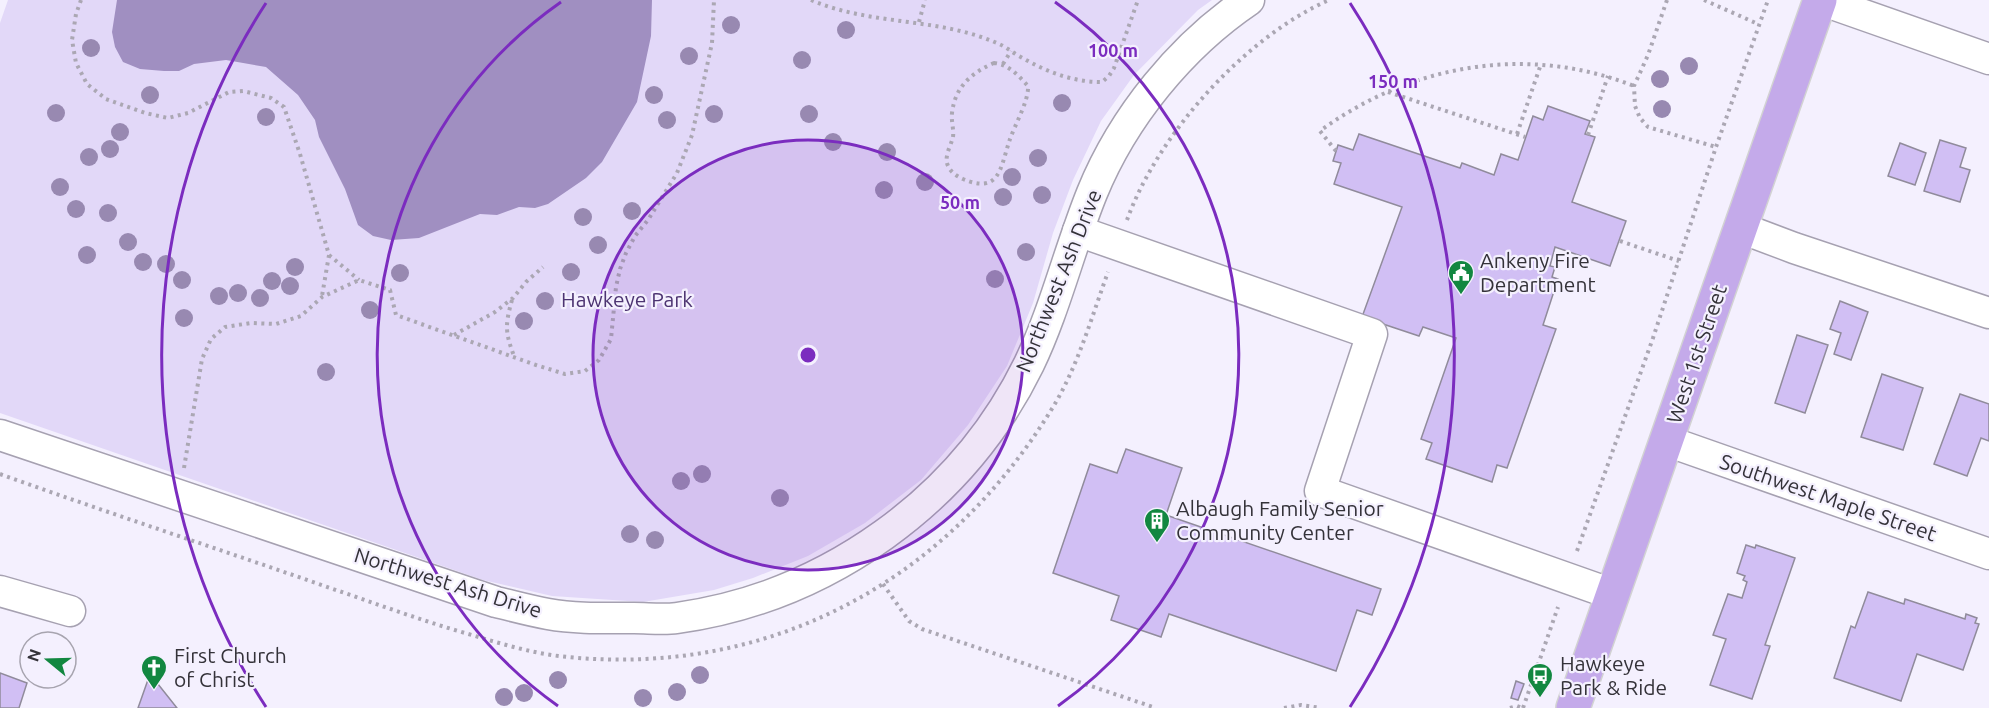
<svg xmlns="http://www.w3.org/2000/svg" width="1989" height="708" viewBox="0 0 1989 708" font-family="Ubuntu,sans-serif">
<style>
.green{fill:#e2d8f8}
.water{fill:#a08fc1}
.building{fill:#d1bff4;stroke:#908b9b;stroke-width:1.5}
.lines{fill:none;stroke-linecap:round;stroke-linejoin:round}
.minor-casing{stroke:#a6a1b1;stroke-width:33}
.major-casing{stroke:#d2d2d3;stroke-width:36}
.path{stroke:#aba7b3;stroke-width:4;stroke-dasharray:3 4.5;stroke-linecap:butt}
.minor{stroke:#fff;stroke-width:30}
.major{stroke:#c4aaea;stroke-width:33}
.tree{fill:#9889b1}
.ring{fill:none;stroke:#7b2cbf;stroke-width:3}
.labels{text-anchor:middle;stroke-width:4.5;stroke-linejoin:round;paint-order:stroke}
.poi-label{font-size:21px;fill:#343239;stroke:#f4f0fe;text-anchor:start}
.street-label{font-size:21px;fill:#343239;stroke:#f4f0fe}
.park-label{font-size:21px;fill:#4d3472;stroke:#f4f0fe}
.centre{fill:#7b2cbf;stroke:#f4f0fe;stroke-width:3}
.ring-label{font-size:18px;text-anchor:middle;font-weight:bold;fill:#7b2cbf;stroke:#f4f0fe;stroke-width:4.5;stroke-linejoin:round;paint-order:stroke}
</style>
<rect width="100%" height="100%" fill="#f4f0fe"/>
<polygon class="green" points="8,0 1212,0 1198,10 1134,75 1101,121 1073,180 1053,233 1033,303 1007,366 968,425 921,480 865,523 808,556 753,578 714,590 643,602 552,596 483,580 0,413 0,23"/>
<polygon class="water" points="117,0 652,0 651,36 637,102 602,162 586,178 548,204 535,208 519,207 497,215 480,214 419,238 391,240 373,236 358,225 345,189 319,137 315,120 298,95 266,67 226,60 194,64 179,71 164,71 140,69 123,62 115,47 112,32"/>
<g class="building">
<polygon points="1548,106 1590,121 1585,134 1595,137 1572,202 1626,221 1610,266 1555,247 1550,266 1555,267 1552,277 1558,279 1543,325 1556,329 1507,468 1497,465 1492,482 1426,459 1432,443 1421,439 1456,338 1423,327 1419,336 1362,317 1402,207 1334,184 1341,163 1333,161 1338,145 1353,150 1359,134 1460,168 1462,163 1494,175 1501,154 1518,160 1533,116 1543,120"/>
<polygon points="1940,140 1966,148 1960,167 1970,170 1960,202 1924,191"/>
<polygon points="1900,143 1926,153 1915,185 1888,176"/>
<polygon points="1840,301 1868,312 1851,360 1834,354 1841,333 1830,329"/>
<polygon points="1797,335 1828,345 1805,413 1775,403"/>
<polygon points="1882,374 1923,388 1903,450 1861,437"/>
<polygon points="1960,394 1989,404 1989,441 1981,438 1967,476 1934,464"/>
<polygon points="1126,449 1182,468 1166,515 1381,589 1372,615 1357,610 1336,671 1169,614 1161,637 1111,620 1119,596 1053,573 1090,464 1117,473"/>
<polygon points="1746,545 1755,548 1756,545 1795,558 1765,645 1770,646 1752,699 1710,685 1726,639 1713,635 1728,594 1742,598 1747,582 1743,580 1745,576 1737,573"/>
<polygon points="1868,592 1904,604 1905,599 1965,619 1966,614 1977,618 1975,623 1979,624 1963,670 1917,654 1901,701 1834,678 1851,626 1855,628"/>
<polygon points="0,673 27,683 19,708 0,708"/>
<polygon points="150,674 177,708 138,708"/>
<polygon points="1516,681 1524,684 1518,700 1511,698"/>
</g>
<g class="lines">
<defs>
<g id="minor">
<polyline points="1821,0 1989,59"/>
<polyline points="1741,228 1794,248 1989,313"/>
<polyline points="1078,231 1372,334 1320,491 1612,594"/>
<path d="M 0,435 L 496,602 C 513,606 531,611 548,614 C 576,619 605,618 634,618 C 648,618 663,620 677,618 C 827,597 962,501 1029,364 C 1055,310 1069,250 1092,193 C 1123,117 1181,46 1249,0"/>
<polyline points="1667,441 1989,554"/>
<polyline points="0,591 70,611"/>
</g>
<polyline id="major" points="1573,708 1820,0"/>
</defs>
<use href="#minor" class="minor-casing"/>
<use href="#major" class="major-casing"/>
<g class="path">
<polyline points="81,0 76,14 72,40 76,63 87,84 106,99 145,113 168,118 188,113 229,92 243,91 271,98 284,107 300,154 329,255 322,296"/>
<path d="M 811,0 C 871,26 940,17 999,44 C 1006,47 1012,52 1019,56 C 1045,71 1071,82 1102,82 L 1109,76 L 1114,68 L 1138,0"/>
<polyline points="1667,0 1648,55 1634,86 1635,106 1640,118 1648,127 1716,147"/>
<polyline points="1704,0 1758,24"/>
<polyline points="919,22 925,0"/>
<path d="M 994,63 C 1008,64 1018,75 1028,86 C 1029,101 1014,126 1009,142 C 1000,170 999,194 963,179 C 956,176 949,171 947,163 C 945,155 951,145 953,137 C 954,129 951,121 952,113 C 955,87 971,73 994,63 Z"/>
<polyline points="1003,64 1011,51"/>
<polyline points="1388,92 1525,137"/>
<polyline points="1517,134 1541,64"/>
<polyline points="1588,135 1608,76"/>
<path d="M 1336,151 L 1320,131 C 1411,64 1528,44 1634,86"/>
<path d="M 1127,220 C 1158,134 1245,37 1329,0"/>
<polyline points="1620,241 1679,261"/>
<polyline points="329,255 359,280"/>
<path d="M 512,300 C 505,325 505,332 514,356"/>
<polyline points="454,335 495,312 513,298 526,282 543,267"/>
<polyline points="184,468 202,359 211,339 225,327 251,323 276,324 301,316 322,297 359,280 390,290 396,315 536,365 565,374 585,371 599,360 611,339 616,287 620,269 626,253 635,236 648,220 677,173 692,135 712,43 714,0"/>
<path d="M 0,474 C 111,514 222,550 333,589 C 377,604 420,620 465,633 C 499,643 533,654 568,657 C 772,677 948,580 1053,407 C 1078,366 1092,316 1108,272"/>
<polyline points="1577,551 1653,338 1716,147 1768,0"/>
<polyline points="883,584 909,621 922,629 1156,708"/>
<polyline points="1284,708 1301,705 1321,708"/>
<polyline points="1510,708 1517,706 1522,708"/>
<polyline points="1523,708 1558,607"/>
</g>
<use href="#minor" class="minor"/>
<use href="#major" class="major"/>
</g>
<g class="tree">
<circle cx="731" cy="25" r="9"/>
<circle cx="846" cy="30" r="9"/>
<circle cx="91" cy="48" r="9"/>
<circle cx="689" cy="56" r="9"/>
<circle cx="802" cy="60" r="9"/>
<circle cx="1689" cy="66" r="9"/>
<circle cx="1660" cy="79" r="9"/>
<circle cx="150" cy="95" r="9"/>
<circle cx="654" cy="95" r="9"/>
<circle cx="1062" cy="103" r="9"/>
<circle cx="1662" cy="109" r="9"/>
<circle cx="56" cy="113" r="9"/>
<circle cx="714" cy="114" r="9"/>
<circle cx="809" cy="114" r="9"/>
<circle cx="266" cy="117" r="9"/>
<circle cx="667" cy="120" r="9"/>
<circle cx="120" cy="132" r="9"/>
<circle cx="833" cy="142" r="9"/>
<circle cx="110" cy="149" r="9"/>
<circle cx="887" cy="152" r="9"/>
<circle cx="89" cy="157" r="9"/>
<circle cx="1038" cy="158" r="9"/>
<circle cx="1012" cy="177" r="9"/>
<circle cx="925" cy="182" r="9"/>
<circle cx="60" cy="187" r="9"/>
<circle cx="884" cy="190" r="9"/>
<circle cx="1042" cy="195" r="9"/>
<circle cx="1003" cy="197" r="9"/>
<circle cx="76" cy="209" r="9"/>
<circle cx="632" cy="211" r="9"/>
<circle cx="108" cy="213" r="9"/>
<circle cx="583" cy="217" r="9"/>
<circle cx="128" cy="242" r="9"/>
<circle cx="598" cy="245" r="9"/>
<circle cx="1026" cy="252" r="9"/>
<circle cx="87" cy="255" r="9"/>
<circle cx="143" cy="262" r="9"/>
<circle cx="166" cy="264" r="9"/>
<circle cx="295" cy="267" r="9"/>
<circle cx="571" cy="272" r="9"/>
<circle cx="400" cy="273" r="9"/>
<circle cx="995" cy="279" r="9"/>
<circle cx="182" cy="280" r="9"/>
<circle cx="272" cy="281" r="9"/>
<circle cx="290" cy="286" r="9"/>
<circle cx="238" cy="293" r="9"/>
<circle cx="219" cy="296" r="9"/>
<circle cx="260" cy="298" r="9"/>
<circle cx="545" cy="301" r="9"/>
<circle cx="370" cy="310" r="9"/>
<circle cx="184" cy="318" r="9"/>
<circle cx="524" cy="321" r="9"/>
<circle cx="326" cy="372" r="9"/>
<circle cx="702" cy="474" r="9"/>
<circle cx="681" cy="481" r="9"/>
<circle cx="780" cy="498" r="9"/>
<circle cx="630" cy="534" r="9"/>
<circle cx="655" cy="540" r="9"/>
<circle cx="700" cy="675" r="9"/>
<circle cx="558" cy="680" r="9"/>
<circle cx="677" cy="692" r="9"/>
<circle cx="524" cy="693" r="9"/>
<circle cx="504" cy="697" r="9"/>
<circle cx="643" cy="698" r="9"/>
</g>
<circle cx="808" cy="355" r="215" fill="#7b2cbf" fill-opacity=".12"/>
<g class="ring">
<circle cx="808" cy="355" r="215"/>
<path d="M558 706A431 431 0 0 1 561 2M1055 2A431 431 0 0 1 1058 706"/>
<path d="M266 707A646 646 0 0 1 266 3M1350 3A646 646 0 0 1 1350 707"/>
</g>
<defs>
<symbol id="civic-pin" viewBox="-11 -11 22 30"><path d="M0 17L-7.5 6A9.5 9.5 0 1 1 7.5 6Z" fill="#128740" stroke="#f4f0fe"/><path d="M-.6-6.5H3V-4.5H.6V-3L4-1V1h2V6H-6V1h2V-1L-.6-3ZM-1.2 2.5V6h2.4V2.5Z" fill="#fff"/></symbol>
<symbol id="building-pin" viewBox="-11 -11 22 30"><path d="M0 17L-7.5 6A9.5 9.5 0 1 1 7.5 6Z" fill="#128740" stroke="#f4f0fe"/><path d="M-4-6H4V6H1V3H-1V6H-4ZM-2.5-4.3h1.7v1.8h-1.7ZM.8-4.3h1.7v1.8H.8ZM-2.5-1h1.7V.8h-1.7ZM.8-1h1.7V.8H.8Z" fill="#fff"/></symbol>
<symbol id="church-pin" viewBox="-11 -11 22 30"><path d="M0 17L-7.5 6A9.5 9.5 0 1 1 7.5 6Z" fill="#128740" stroke="#f4f0fe"/><path d="M-1.2-6h2.4v3.5h3.3v2.4h-3.3V6h-2.4V-.1h-3.3v-2.4h3.3Z" fill="#fff"/></symbol>
<symbol id="bus-pin" viewBox="-11 -11 22 30"><path d="M0 17L-7.5 6A9.5 9.5 0 1 1 7.5 6Z" fill="#128740" stroke="#f4f0fe"/><path d="M-5-6H5V4H4V6H2V4H-2V6H-4V4H-5ZM-3.5-4V0h7V-4ZM-3.5 1.2v1.5H-2V1.2ZM2 1.2v1.5H3.5V1.2Z" fill="#fff"/></symbol>
</defs>
<g fill-rule="evenodd">
<use href="#civic-pin" x="1446" y="258" width="30" height="40"/>
<use href="#building-pin" x="1142" y="506" width="30" height="40"/>
<use href="#church-pin" x="139" y="653" width="30" height="40"/>
<use href="#bus-pin" x="1525" y="661" width="30" height="40"/>
</g>
<g class="labels">
<g class="poi-label">
<text x="1480" y="268">Ankeny Fire<tspan x="1480" dy="24">Department</tspan></text>
<text x="1176" y="516">Albaugh Family Senior<tspan x="1176" dy="24">Community Center</tspan></text>
<text x="174" y="663">First Church<tspan x="174" dy="24">of Christ</tspan></text>
<text x="1560" y="671">Hawkeye<tspan x="1560" dy="24">Park &amp; Ride</tspan></text>
</g>
<g class="street-label">
<text transform="translate(1059 281) rotate(-68)" y="7">Northwest Ash Drive</text>
<text transform="translate(1697 354) rotate(-71)" y="7">West 1st Street</text>
<text transform="translate(1828 498) rotate(19)" y="7">Southwest Maple Street</text>
<text transform="translate(448 583) rotate(17)" y="7">Northwest Ash Drive</text>
</g>
<g class="park-label">
<text x="627" y="307">Hawkeye Park</text>
</g>
</g>
<circle cx="808" cy="355" r="9" class="centre"/>
<g class="ring-label">
<text x="1113" y="57">100 m</text>
<text x="1393" y="88">150 m</text>
<text x="960" y="209">50 m</text>
</g>
<g transform="translate(48 660) rotate(289)"><circle r="28" fill="#f4f0fe" stroke="#a7a4af" stroke-width="1.5"/>
<path d="M0-4.5L10 22L0 15L-10 22Z" fill="#128740"/>
<text y="-9" font-size="16" font-weight="bold" text-anchor="middle" fill="#343239">N</text>
</g>
</svg>
